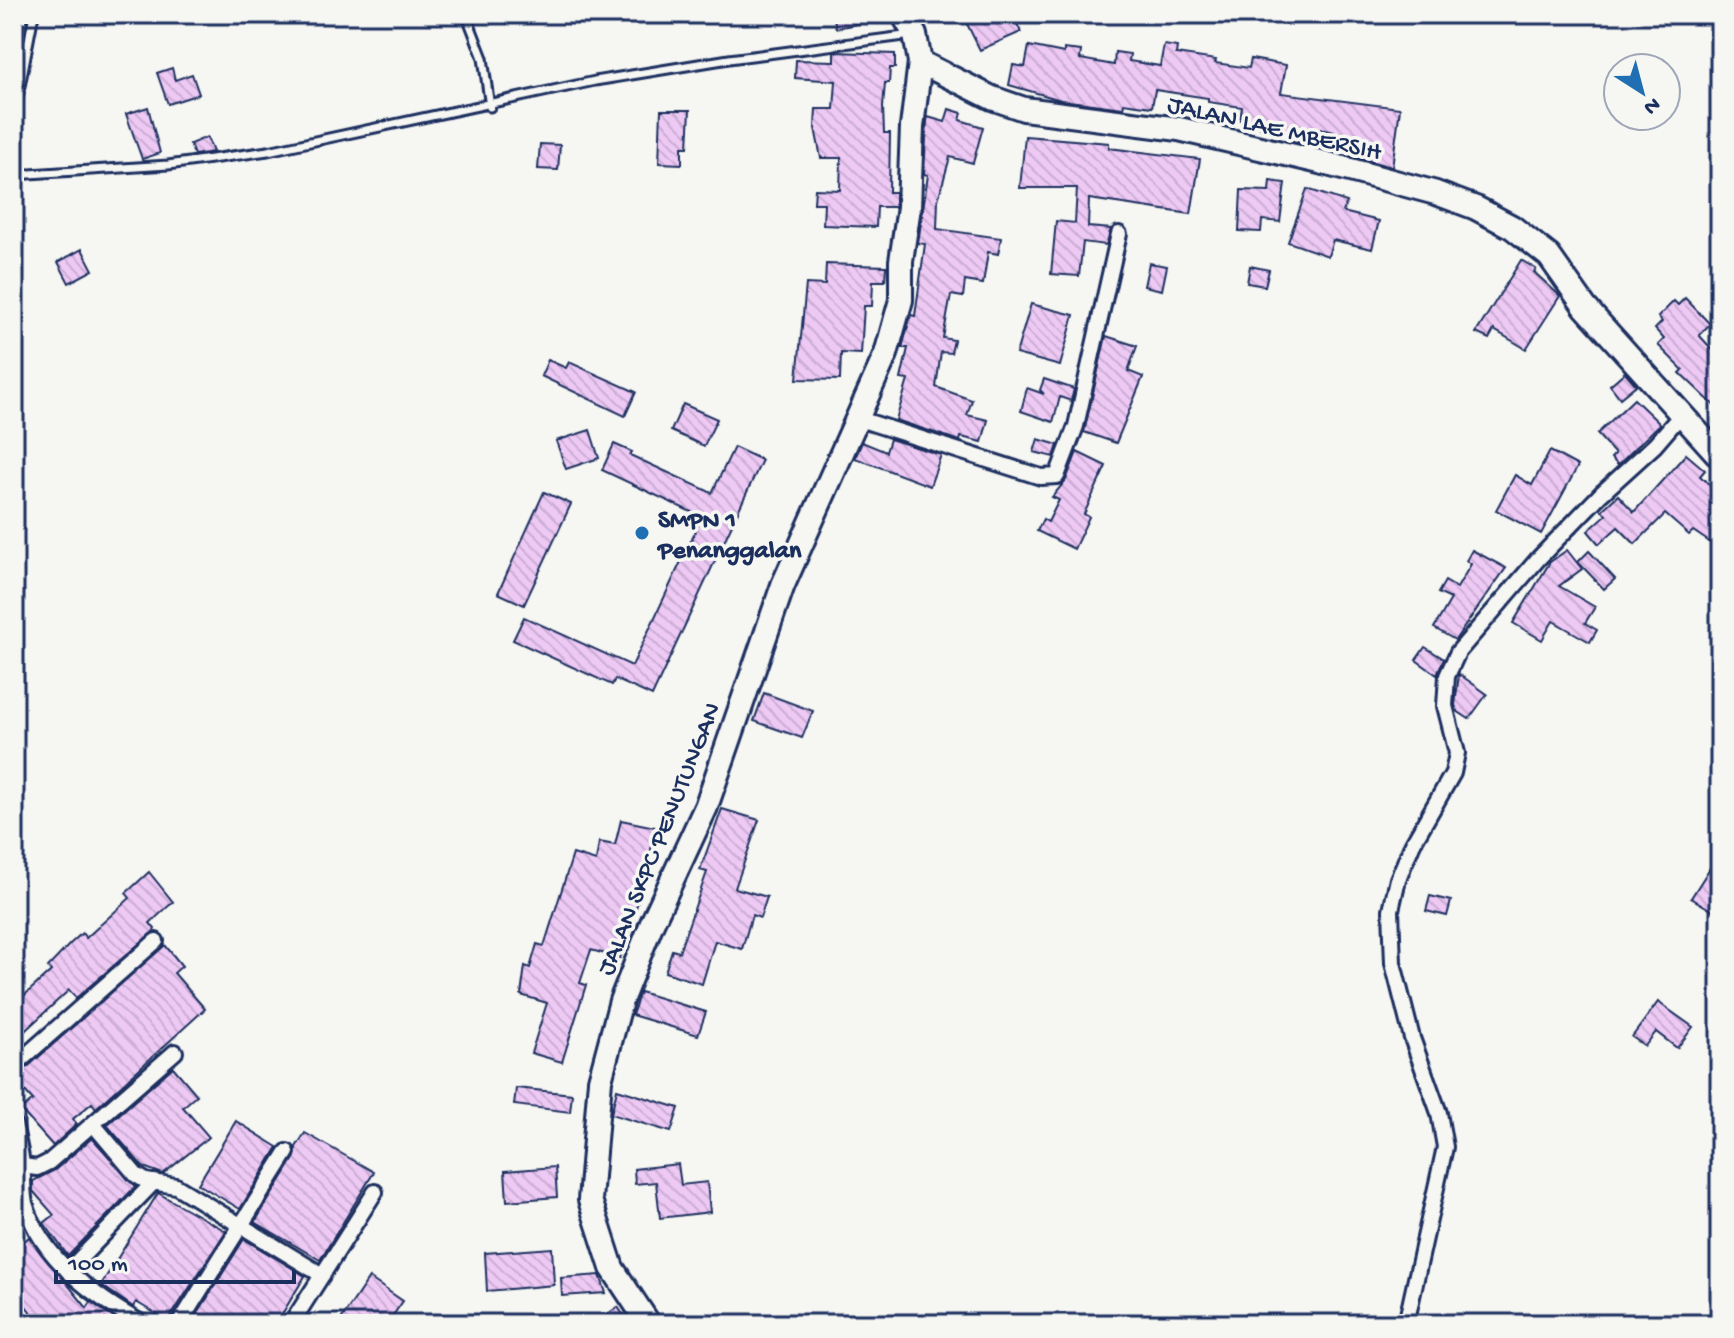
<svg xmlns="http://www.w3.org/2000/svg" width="1734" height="1338" viewBox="0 0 1734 1338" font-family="'Gochi Hand',sans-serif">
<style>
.building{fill:url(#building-back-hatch);stroke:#1b2f5e;stroke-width:2}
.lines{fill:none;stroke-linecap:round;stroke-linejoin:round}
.lane-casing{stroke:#1b2f5e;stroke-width:13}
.street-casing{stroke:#1b2f5e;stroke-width:20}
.secondary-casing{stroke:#1b2f5e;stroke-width:28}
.lane{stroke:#f6f6f2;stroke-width:7}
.street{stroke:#f6f6f2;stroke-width:14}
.secondary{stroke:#f6f6f2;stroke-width:22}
.poi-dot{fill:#1f6fb2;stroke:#f6f6f2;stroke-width:3}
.labels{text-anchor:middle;stroke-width:7;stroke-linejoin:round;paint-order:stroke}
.street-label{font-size:26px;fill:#1b2f5e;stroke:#f6f6f2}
.poi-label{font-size:26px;font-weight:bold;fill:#1b2f5e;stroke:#f6f6f2;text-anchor:start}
</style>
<defs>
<pattern id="building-back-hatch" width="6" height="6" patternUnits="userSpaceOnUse" patternTransform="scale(2)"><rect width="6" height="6" fill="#edc9f4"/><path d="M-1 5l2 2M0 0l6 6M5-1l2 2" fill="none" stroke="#cbadd4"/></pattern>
</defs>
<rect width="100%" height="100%" fill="#f6f6f2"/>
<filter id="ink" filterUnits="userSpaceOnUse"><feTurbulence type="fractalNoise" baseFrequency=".0125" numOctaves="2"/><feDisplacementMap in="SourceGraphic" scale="16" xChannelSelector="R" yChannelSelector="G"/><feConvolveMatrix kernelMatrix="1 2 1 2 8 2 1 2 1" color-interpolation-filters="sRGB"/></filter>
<g filter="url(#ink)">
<g class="building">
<polygon points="833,14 876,14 877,20 836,28"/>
<polygon points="962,14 1012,14 1021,32 980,50"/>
<polygon points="1164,45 1177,47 1176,54 1216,60 1215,63 1249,68 1251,59 1286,65 1281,93 1400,108 1392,167 1347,155 1350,135 1309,127 1306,143 1292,141 1293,134 1260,128 1261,123 1240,120 1242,107 1208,102 1208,98 1155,90 1152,107 1124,103 1123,108 1061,100 1009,85 1013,65 1025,67 1029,46 1064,53 1064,49 1081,51 1080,59 1114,65 1115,52 1130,54 1129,61 1160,66"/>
<polygon points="834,52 895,54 895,68 890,68 889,83 885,83 883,107 884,133 890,133 889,192 895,192 895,207 877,207 876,227 823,225 824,203 814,203 815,189 840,190 841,158 821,158 815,128 816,109 834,109 836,81 795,78 796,60 834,61"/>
<polygon points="172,68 175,80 192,74 199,94 168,104 157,73"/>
<polygon points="148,107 160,153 142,159 126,114"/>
<polygon points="949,109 962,113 960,120 983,127 973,163 950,157 938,200 937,229 1001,238 998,254 988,252 983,284 965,281 963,297 951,295 943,338 954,340 951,353 941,352 936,387 972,400 967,415 988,420 982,442 961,437 960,441 896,420 908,380 901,379 908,348 902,348 911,315 915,316 925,244 918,243 928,175 924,174 927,121 928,117 945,122"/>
<polygon points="661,110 690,110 688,147 682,147 682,164 659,163"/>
<polygon points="1025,136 1109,143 1109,148 1200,159 1191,214 1089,199 1088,227 1111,229 1106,245 1083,242 1079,276 1051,274 1056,221 1075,223 1077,188 1020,188"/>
<polygon points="207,137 213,152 194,155 190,144"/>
<polygon points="540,144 560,145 558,170 538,169"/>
<polygon points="1270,181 1285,183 1280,222 1262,220 1261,232 1239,231 1241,190 1269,191"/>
<polygon points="1307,189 1347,202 1343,212 1379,221 1372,249 1333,240 1328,256 1288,242"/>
<polygon points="82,249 93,270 69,283 58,262"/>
<polygon points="1521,260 1536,269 1534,272 1560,296 1526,349 1494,330 1489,339 1476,333"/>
<polygon points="1149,263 1167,266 1162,290 1144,286"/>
<polygon points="826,264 886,266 885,281 873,281 872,306 864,306 861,354 841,353 840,380 797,379 806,284 825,285"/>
<polygon points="1250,266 1269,270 1265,286 1247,283"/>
<polygon points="1685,298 1710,324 1699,335 1720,358 1720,411 1680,373 1683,370 1658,345 1664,339 1655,329 1662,322 1658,317 1674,301 1678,305"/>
<polygon points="1031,304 1074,315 1060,366 1016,354"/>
<polygon points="1106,336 1137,346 1128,371 1143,377 1116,443 1084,432"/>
<polygon points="548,360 566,368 569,362 636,392 625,416 541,376"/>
<polygon points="1625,372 1636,385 1620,398 1610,385"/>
<polygon points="1044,379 1074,389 1071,401 1060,397 1053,422 1021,411 1027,388 1044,394 1040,390"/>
<polygon points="1634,399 1660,424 1618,465 1611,458 1615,454 1597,434"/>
<polygon points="683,404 717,419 704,446 671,431"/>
<polygon points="590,430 599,458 566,469 556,441"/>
<polygon points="890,439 941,455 930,486 855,458 862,442 886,452"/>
<polygon points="1038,439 1058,445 1054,457 1034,452"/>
<polygon points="614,444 632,452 630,455 712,493 734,447 762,460 652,696 615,679 612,685 513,640 524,617 632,666 702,517 602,470"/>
<polygon points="1550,451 1578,466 1541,534 1496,510 1515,475 1532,485"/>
<polygon points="1077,452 1106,466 1084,514 1089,517 1074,549 1037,531 1043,519 1048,522 1059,500 1052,497 1066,480"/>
<polygon points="1686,454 1705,470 1700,476 1720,494 1720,549 1693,531 1689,535 1665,514 1635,544 1618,527 1599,544 1588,531 1606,515 1602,510 1618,495 1634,512"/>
<polygon points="544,492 571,504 524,605 498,593"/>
<polygon points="1472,550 1506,568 1455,640 1434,628 1451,599 1438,593 1445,581 1457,588 1471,564 1466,561"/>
<polygon points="1567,550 1582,569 1559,586 1595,607 1585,623 1597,630 1590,642 1553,621 1542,640 1513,623 1550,562"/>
<polygon points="1589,551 1615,579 1604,589 1578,562"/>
<polygon points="1425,647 1444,659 1437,675 1416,660"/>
<polygon points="1459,674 1487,694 1469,719 1457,711 1455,705"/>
<polygon points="764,693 813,711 802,738 754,721"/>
<polygon points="722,809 759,820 735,888 767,897 760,918 752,915 742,949 715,941 702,984 665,972 672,950 679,952 707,872 700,870"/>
<polygon points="621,820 655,827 647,873 620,958 591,950 580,983 586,985 562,1062 531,1053 547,1003 521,995 525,966 530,968 537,944 544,946 573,854 596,861 599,842 615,845"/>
<polygon points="1720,852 1720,915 1691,898"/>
<polygon points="149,872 173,902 150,923 155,929 153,932 76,998 69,990 14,1041 14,1015 21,1008 16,1003 51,971 48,967 70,944 82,933 86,938 130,898 126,893"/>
<polygon points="1430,896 1451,901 1447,916 1426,911"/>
<polygon points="165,945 182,966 174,973 205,1009 96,1108 92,1103 73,1119 77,1124 53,1146 21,1110 33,1100 14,1079"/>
<polygon points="640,992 706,1012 698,1035 632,1015"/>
<polygon points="1658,1002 1693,1027 1677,1048 1656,1032 1645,1046 1632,1037"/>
<polygon points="173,1067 197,1095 183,1107 209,1137 163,1174 143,1167 107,1125"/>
<polygon points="516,1088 572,1094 570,1112 514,1105"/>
<polygon points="617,1089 679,1108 671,1132 611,1114"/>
<polygon points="236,1121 278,1147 240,1209 198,1184"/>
<polygon points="305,1133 374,1172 320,1260 255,1222 295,1157 296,1147"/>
<polygon points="92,1138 136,1186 68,1256 44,1223 54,1215 33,1191 33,1181 55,1170"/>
<polygon points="678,1164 681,1185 707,1182 710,1212 660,1218 656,1182 635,1184 634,1169"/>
<polygon points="555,1167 557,1197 507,1201 505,1171"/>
<polygon points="158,1193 226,1231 168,1321 136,1302 133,1307 101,1285"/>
<polygon points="29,1237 87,1308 91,1302 122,1324 40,1324 14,1291 14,1250"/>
<polygon points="244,1239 305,1276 276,1324 191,1324"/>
<polygon points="552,1248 554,1285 487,1291 485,1253"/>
<polygon points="600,1275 606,1293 562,1296 561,1278"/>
<polygon points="369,1278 403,1301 387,1324 338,1324"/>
<polygon points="618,1307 629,1324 593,1324"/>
</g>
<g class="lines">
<defs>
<g id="lane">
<polyline points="466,14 483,58 490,107"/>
<polyline points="14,118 34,14"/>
<polyline points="14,175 168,165 268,151 595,81 729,59 912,35"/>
</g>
<g id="street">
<polyline points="856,418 1041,477 1057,476 1076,426 1119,234"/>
<polyline points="14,1066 156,941"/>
<path d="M 14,1124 C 17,1138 21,1152 22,1166 C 24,1178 22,1192 25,1203 C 41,1259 95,1297 143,1324"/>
<polyline points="93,1124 136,1175 146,1181 176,1186 322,1275"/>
<polyline points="23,1166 37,1168 49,1162 175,1052"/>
<polyline points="68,1271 154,1182"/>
<polyline points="179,1324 287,1152"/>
<polyline points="291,1324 375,1192"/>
<polyline points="1406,1324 1445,1147 1439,1113 1412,1038 1393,963 1391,910 1398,879 1413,843 1453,773 1457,753 1445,706 1447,676 1458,652 1538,559 1601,494 1655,445 1680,416"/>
</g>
<g id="secondary">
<polyline points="920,62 992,98 1024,109 1179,129 1320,162 1436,193 1476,208 1512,227 1549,256 1585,307 1720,457"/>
<polyline points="649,1324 612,1268 590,1200 600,1080 621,1001 652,923 706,807 783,585 886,354 901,300 901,261 909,207 912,127 920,62 915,35 903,14"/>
</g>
</defs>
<use href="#lane" class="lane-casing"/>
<use href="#street" class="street-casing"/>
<use href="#secondary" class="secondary-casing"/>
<use href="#lane" class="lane"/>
<use href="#street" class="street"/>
<use href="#secondary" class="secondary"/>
</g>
</g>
<circle class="poi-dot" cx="642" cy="533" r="8"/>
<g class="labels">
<g class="street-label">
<text transform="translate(1275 126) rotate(13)" y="9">JALAN LAE MBERSIH</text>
<text transform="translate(657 838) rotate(-68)" y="9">JALAN SKPC PENUTUNGAN</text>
</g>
<g class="poi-label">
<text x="658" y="527">SMPN 1<tspan x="658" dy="30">Penanggalan</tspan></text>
</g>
</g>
<rect width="1734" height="1338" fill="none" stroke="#f6f6f2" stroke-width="48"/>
<rect x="24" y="24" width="1686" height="1290" fill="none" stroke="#1b2f5e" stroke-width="3" filter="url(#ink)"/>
<g transform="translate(1642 92) rotate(144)"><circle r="38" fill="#f6f6f2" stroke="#9ea6b7" stroke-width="2"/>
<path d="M0-6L14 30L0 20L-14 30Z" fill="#1f6fb2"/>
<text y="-12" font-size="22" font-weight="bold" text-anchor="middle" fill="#1b2f5e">N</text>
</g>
<path d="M56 1270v12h238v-12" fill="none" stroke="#1b2f5e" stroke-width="4"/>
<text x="68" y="1270" font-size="24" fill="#1b2f5e" stroke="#f6f6f2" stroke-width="6" paint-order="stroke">100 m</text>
</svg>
